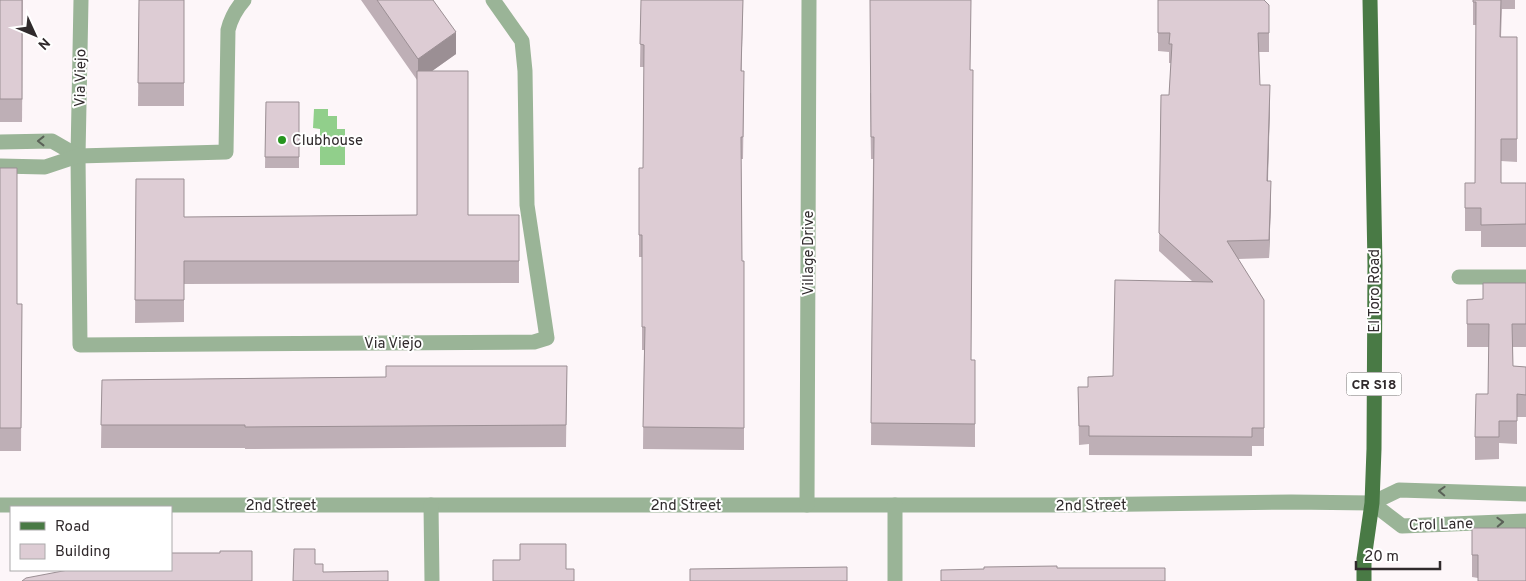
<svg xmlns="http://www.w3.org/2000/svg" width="1526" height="581" viewBox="0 0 1526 581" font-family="Overpass,sans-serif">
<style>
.water{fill:#91cf8b}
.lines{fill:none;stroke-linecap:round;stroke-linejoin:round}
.street{stroke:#9ab497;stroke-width:15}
.primary{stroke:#497a45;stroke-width:15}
.wall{fill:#beafb6}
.shaded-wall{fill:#9b8f94}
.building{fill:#ddccd4;stroke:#9b8f94}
.oneway{stroke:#5a6157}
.poi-dot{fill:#27951f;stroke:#fff;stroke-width:2}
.labels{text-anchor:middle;stroke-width:4;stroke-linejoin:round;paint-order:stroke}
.shield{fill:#fff;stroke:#6e6a6b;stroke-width:1}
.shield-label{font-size:14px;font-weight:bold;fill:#302a2c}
.street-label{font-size:15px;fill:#302a2c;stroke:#fff}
.poi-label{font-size:15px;fill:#302a2c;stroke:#fff;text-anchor:start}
</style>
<rect width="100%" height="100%" fill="#fdf6f9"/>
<polygon class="water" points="314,109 328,109 328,116 337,116 337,129 345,129 345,165 320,165 320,129 313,128"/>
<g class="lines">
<g class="street">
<polyline points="81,0 78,156 80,345 534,342 547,338 527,205 525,71 522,41 493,0"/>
<polyline points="0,142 52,141 78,156"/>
<path d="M 0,166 L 45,167 L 78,156 L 226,152 L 228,30 C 231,18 236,9 244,0"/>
<polyline points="1459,277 1526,277"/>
<polyline points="1372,503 1402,526 1526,521"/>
<polyline points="0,505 1070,505 1291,502 1372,503 1399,490 1526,494"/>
<polyline points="431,505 432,581"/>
<polyline points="807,505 809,0"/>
<polyline points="895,581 895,505"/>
</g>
<polyline class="primary" points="1364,581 1364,559 1372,503 1374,449 1375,265 1370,0"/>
</g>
<g class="wall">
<polygon points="0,0 23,0 22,122 0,122"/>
<polygon points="139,0 184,0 184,106 138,106"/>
<polygon points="361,0 433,0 456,54 432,71 468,215 519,215 519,283 184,284 184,322 135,323 136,179 184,217 417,215 417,80"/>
<polygon points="641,0 743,0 741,71 744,93 743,159 741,159 742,261 744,261 744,450 643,449 644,350 642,350 642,257 639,257 639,168 643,168 644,67 640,67"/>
<polygon points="1158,0 1269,5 1269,52 1259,52 1260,85 1270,104 1268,181 1271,200 1269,258 1238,259 1264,300 1264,446 1252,446 1252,456 1089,455 1089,444 1079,445 1078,387 1088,387 1113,376 1192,281 1159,251 1161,95 1169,95 1171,63 1169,63 1169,52 1158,51"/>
<polygon points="1473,0 1515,0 1515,9 1502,9 1501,37 1517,37 1517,162 1501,161 1501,183 1526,183 1526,247 1481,247 1481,231 1465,231 1465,183 1475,183 1476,25 1473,25"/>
<polygon points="970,70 971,360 975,360 975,447 871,445 873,159 871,159 870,93"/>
<polygon points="266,102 299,102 299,168 265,168"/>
<polygon points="0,168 17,304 22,304 21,451 0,451"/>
<polygon points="1526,283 1526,347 1513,347 1513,366 1526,367 1526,417 1517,417 1517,444 1499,443 1499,459 1475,460 1475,437 1488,394 1489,347 1467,347 1467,300 1483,299"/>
<polygon points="567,366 566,447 245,449 245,448 101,448 102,380 386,377"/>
<polygon points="1472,528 1526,528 1478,578 1472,577"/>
</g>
<g class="shaded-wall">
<polygon points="743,0 743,3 741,93 741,71"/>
<polygon points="456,32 456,54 418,81 418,59"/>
<polygon points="1270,85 1270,104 1267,200 1267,181"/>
<polygon points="1271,181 1271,200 1269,258 1269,240"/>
</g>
<g class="building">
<rect x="0" y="0" width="22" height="99"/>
<polygon points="139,0 184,0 184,83 138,83"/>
<polygon points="377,0 433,0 456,32 418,59"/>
<polygon points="641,0 743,0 741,71 744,71 743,137 741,137 742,261 744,261 744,428 643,427 645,327 642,327 642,235 639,235 639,168 643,168 644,45 640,44"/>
<polygon points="870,0 971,0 970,70 973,70 971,360 975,360 975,424 871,423 874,137 871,137"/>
<polygon points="1158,0 1264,0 1269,5 1269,33 1258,33 1260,85 1270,85 1267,181 1271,181 1269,240 1227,241 1264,300 1264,428 1252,428 1252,437 1089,436 1089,426 1079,426 1078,387 1088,387 1088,377 1113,376 1115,280 1213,282 1159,233 1161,95 1169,95 1172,44 1169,44 1170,33 1158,33"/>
<polygon points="1473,0 1501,0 1500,37 1517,37 1517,139 1501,139 1501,183 1526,183 1526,224 1481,225 1481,208 1465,208 1465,183 1475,183 1476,2 1473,2"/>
<polygon points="417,71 468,71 468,215 519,215 519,261 184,261 184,300 135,300 136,179 184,179 184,217 417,215"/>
<polygon points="266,102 299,102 299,157 265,157"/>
<polygon points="0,168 17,168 17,304 22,304 21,428 0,428"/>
<polygon points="1483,283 1526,283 1526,324 1512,324 1513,366 1526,367 1526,395 1517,394 1517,421 1499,421 1499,437 1475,437 1476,394 1488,394 1489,324 1467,324 1467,300 1483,299"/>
<polygon points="386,366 567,366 566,425 245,427 245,425 101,425 102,380 386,377"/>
<polygon points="1472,528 1526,528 1526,581 1478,581 1478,555 1472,555"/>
<polygon points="520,544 566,544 566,569 574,569 574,581 493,581 493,560 520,560"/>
<polygon points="294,549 315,549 315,564 323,564 323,572 388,571 388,581 293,581"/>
<polygon points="220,551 252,551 252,581 22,581 26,578 68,570 171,570 171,553 220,553"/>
<polygon points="1057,566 1057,568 1165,568 1165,581 941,581 941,570 984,569 984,567"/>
<polygon points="847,567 847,581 690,581 690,569"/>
</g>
<defs><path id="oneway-chevron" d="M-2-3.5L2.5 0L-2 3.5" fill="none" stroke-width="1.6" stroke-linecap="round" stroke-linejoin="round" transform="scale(1.25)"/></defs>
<g class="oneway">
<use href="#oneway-chevron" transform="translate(41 141) rotate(180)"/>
<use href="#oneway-chevron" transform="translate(1442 491) rotate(-178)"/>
<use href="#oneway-chevron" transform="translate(1500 522) rotate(-2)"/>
</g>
<circle class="poi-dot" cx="282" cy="140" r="5"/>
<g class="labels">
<rect class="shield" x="1346.5" y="372.5" width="55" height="23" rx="4"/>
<g class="shield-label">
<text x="1374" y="389">CR S18</text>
</g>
<g class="street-label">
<text transform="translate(80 78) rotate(-89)" y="5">Via Viejo</text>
<text transform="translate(808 253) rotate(-90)" y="5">Village Drive</text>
<text transform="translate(1374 291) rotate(-90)" y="5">El Toro Road</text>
<text x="393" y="348">Via Viejo</text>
<text x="281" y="510">2nd Street</text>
<text x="686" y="510">2nd Street</text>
<text transform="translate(1091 505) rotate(-1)" y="5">2nd Street</text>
<text transform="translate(1441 524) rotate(-2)" y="5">Crol Lane</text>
</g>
<g class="poi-label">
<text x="292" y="145">Clubhouse</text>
</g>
</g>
<rect x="10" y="506" width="162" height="65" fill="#ffffff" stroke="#acaaab"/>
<rect x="20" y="522" width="25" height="8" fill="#497a45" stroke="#acaaab"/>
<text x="55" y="531" font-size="15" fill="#302a2c">Road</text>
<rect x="20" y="544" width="25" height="15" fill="#ddccd4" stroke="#acaaab"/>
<text x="55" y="556" font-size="15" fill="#302a2c">Building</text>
<g transform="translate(35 35) rotate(134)" stroke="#ffffff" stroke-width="4" paint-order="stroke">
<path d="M0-4L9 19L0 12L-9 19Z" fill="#302a2c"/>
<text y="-8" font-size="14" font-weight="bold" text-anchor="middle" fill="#302a2c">N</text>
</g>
<path d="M1356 561v8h84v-8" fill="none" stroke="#302a2c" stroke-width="2.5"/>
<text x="1364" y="561" font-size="15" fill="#302a2c" stroke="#ffffff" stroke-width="4" paint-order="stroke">20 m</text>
</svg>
